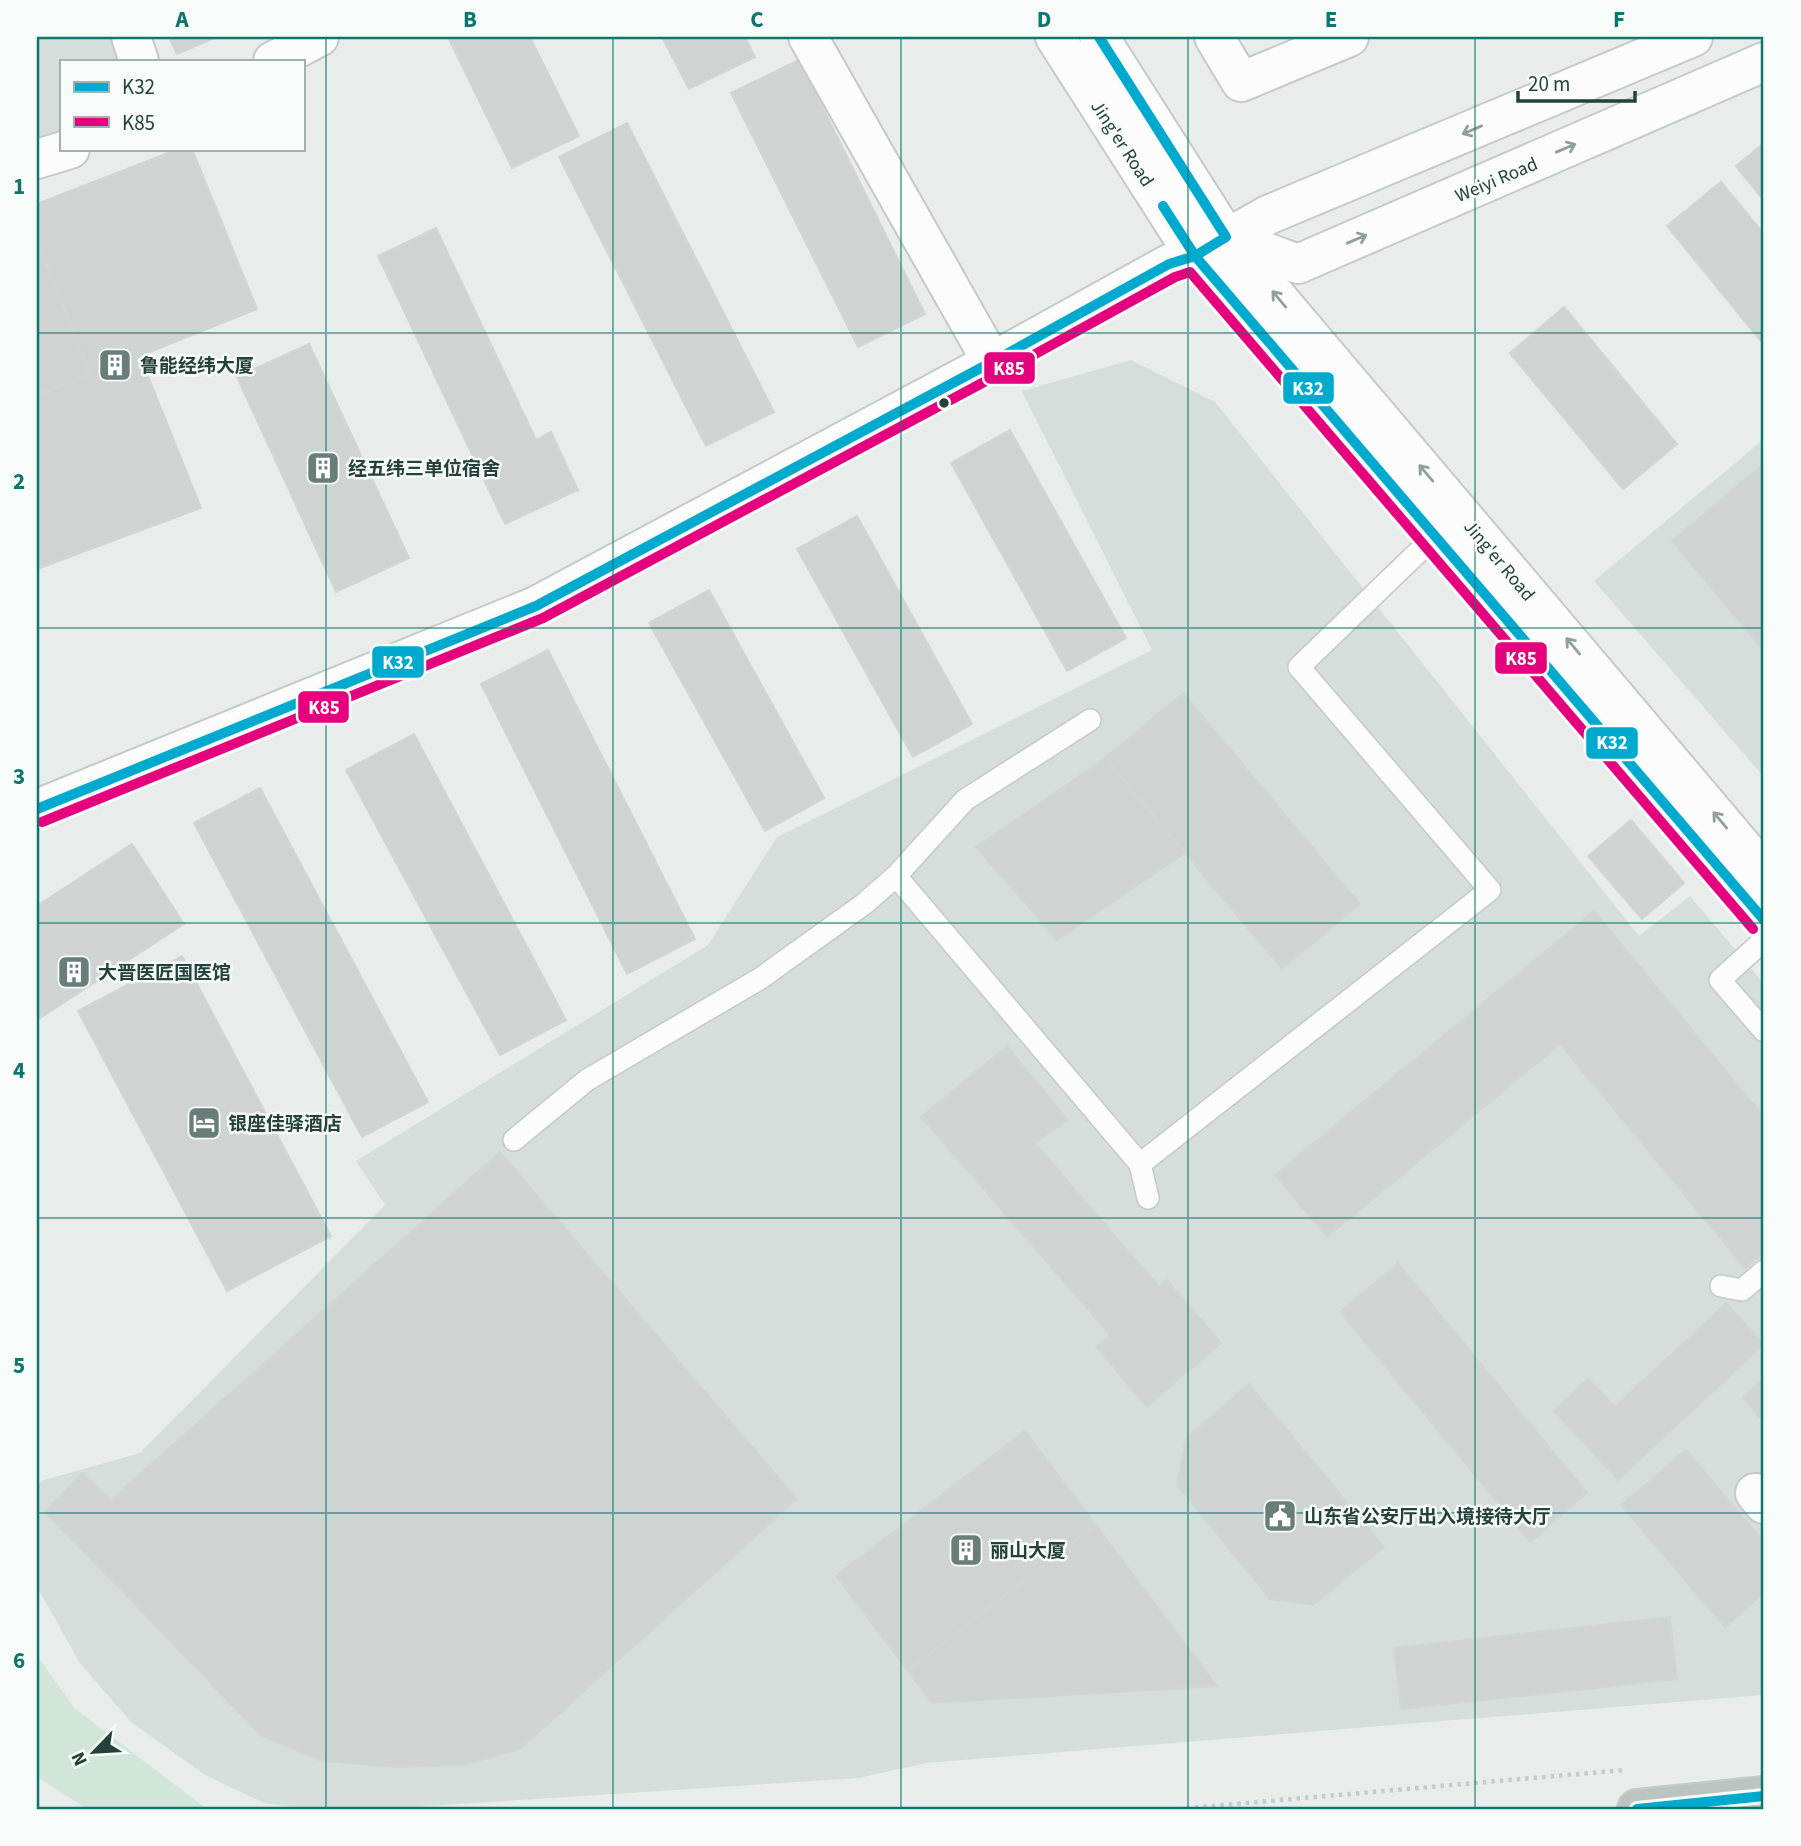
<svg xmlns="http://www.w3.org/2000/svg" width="1801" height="1846" viewBox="0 0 1801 1846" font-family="'Source Sans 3','Noto Sans SC',sans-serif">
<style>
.built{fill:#d6dedb}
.green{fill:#d1e6d8}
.building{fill:#cfd4d2;stroke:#d1d6d4;stroke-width:2}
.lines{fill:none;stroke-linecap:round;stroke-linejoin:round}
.lane-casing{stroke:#c5cac8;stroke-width:24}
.street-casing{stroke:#c5cac8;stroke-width:42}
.secondary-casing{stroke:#c3cbc8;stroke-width:42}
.highway-casing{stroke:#c3ccc9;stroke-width:42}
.path{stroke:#c3ccca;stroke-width:4.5;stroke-dasharray:3.5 5;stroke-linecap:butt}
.lane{stroke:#fcfcfc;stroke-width:21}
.street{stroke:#fcfcfc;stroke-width:38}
.secondary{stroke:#fcfcfc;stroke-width:38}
.highway{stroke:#bcc4c2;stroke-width:38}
.bus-1-casing{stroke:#f7fbf9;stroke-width:16}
.bus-2-casing{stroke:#f7fbf9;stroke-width:16}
.bus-1{stroke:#00a9ce;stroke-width:10}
.bus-2{stroke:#e5007d;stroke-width:10}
.oneway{stroke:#909f9b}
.grid{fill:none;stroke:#0f766e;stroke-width:2;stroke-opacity:0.55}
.bus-dot{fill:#24423a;stroke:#f7fbf9;stroke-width:2.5}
.labels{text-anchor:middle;stroke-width:5;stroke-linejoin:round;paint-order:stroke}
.street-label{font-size:19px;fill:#24423a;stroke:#f7fbf9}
.poi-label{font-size:19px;font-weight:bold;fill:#24423a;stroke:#f7fbf9;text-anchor:start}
.line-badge{stroke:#f7fbf9;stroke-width:2.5}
.badge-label{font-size:19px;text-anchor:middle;font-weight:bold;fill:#fff}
.neatline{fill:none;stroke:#0f766e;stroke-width:2.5}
.grid-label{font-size:23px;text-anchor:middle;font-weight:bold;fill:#0f766e}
</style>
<rect width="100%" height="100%" fill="#e8edeb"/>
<g class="built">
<polygon points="37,37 118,37 126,61 61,61 61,137 37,144"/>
<polygon points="1131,360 1215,402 1639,936 1690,896 1764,984 1764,1695 926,1763 859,1778 381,1809 305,1809 264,1803 205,1775 131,1722 80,1663 37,1587 37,1482 140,1453 385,1205 356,1161 708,945 777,837 1152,650 1022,391"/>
<polygon points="1764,439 1764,777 1594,581"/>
</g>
<polygon class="green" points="37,1655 74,1708 207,1809 87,1809 37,1777"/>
<g class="building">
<polygon points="169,37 217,37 177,54"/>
<polygon points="448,37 530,37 579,136 512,168"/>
<polygon points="662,37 745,37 755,57 689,89"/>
<polygon points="799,60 925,314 858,347 731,93"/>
<polygon points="627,123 774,412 706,446 559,157"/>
<polygon points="1764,143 1764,201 1736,166"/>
<polygon points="178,149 192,149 257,309 140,356 201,508 37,569 37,395 90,374 37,241 37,204"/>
<polygon points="1721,182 1764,234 1764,345 1667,226"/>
<polygon points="436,228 536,440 551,432 578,490 505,524 378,256"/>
<polygon points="37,241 90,374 37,395"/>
<polygon points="1564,307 1677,444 1623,489 1510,353"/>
<polygon points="309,344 409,558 336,592 237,377"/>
<polygon points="1010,430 1126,638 1067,671 951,463"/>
<polygon points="1764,463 1764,651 1672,541"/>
<polygon points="857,516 972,724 913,757 797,549"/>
<polygon points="709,590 824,798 765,831 649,623"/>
<polygon points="548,650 695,939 627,974 481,684"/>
<polygon points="1183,693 1360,904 1282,969 1105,758"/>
<polygon points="414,734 566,1020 500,1055 346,770"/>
<polygon points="1105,758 1185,853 1057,940 976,847"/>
<polygon points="260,788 428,1102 362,1137 194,823"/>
<polygon points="1631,820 1684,883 1642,919 1588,856"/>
<polygon points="132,844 184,924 37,1020 37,906"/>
<polygon points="1594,911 1764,1117 1764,1252 1745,1268 1560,1044 1327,1237 1275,1175"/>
<polygon points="182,956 331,1236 227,1291 78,1011"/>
<polygon points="1007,1046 1068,1120 1035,1143 1159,1287 1167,1280 1221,1343 1147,1407 1096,1347 1110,1335 921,1117"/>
<polygon points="500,1152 797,1499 520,1749 463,1765 397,1767 322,1761 262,1736 45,1512 82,1473 111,1500"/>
<polygon points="1398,1263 1587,1493 1530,1542 1340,1312"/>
<polygon points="1726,1303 1764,1344 1618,1480 1554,1411 1588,1379 1615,1407"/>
<polygon points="1764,1378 1764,1422 1743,1397"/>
<polygon points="1249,1384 1384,1547 1313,1605 1270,1599 1177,1485 1186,1438"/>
<polygon points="1025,1431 1096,1525 1217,1686 932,1703 836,1576"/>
<polygon points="1025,1431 1096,1525 908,1670 836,1576"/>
<polygon points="1686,1450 1764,1542 1764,1593 1725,1627 1621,1505"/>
<polygon points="1670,1617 1677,1679 1401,1709 1394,1648"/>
</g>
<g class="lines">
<defs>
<g id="lane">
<polyline points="1090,720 965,800 896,876 1140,1164"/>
<polyline points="1764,940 1720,980 1764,1031"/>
<polyline points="514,1140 587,1080 761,978 864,904 896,876"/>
<polyline points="1148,1198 1140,1164 1490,890 1299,667 1435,536"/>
<polyline points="1721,1286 1742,1290 1764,1271"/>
</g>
<g id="street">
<polyline points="131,37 139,61"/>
<polyline points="808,37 992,362"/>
<polyline points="1214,37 1241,82 1349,37"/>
<polyline points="273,61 319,37"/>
<polyline points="37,159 70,149"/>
<polyline points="1755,1493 1764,1504"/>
</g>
<g id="secondary">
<polyline points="1055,37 1195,256 1764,920"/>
<polyline points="1099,37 1226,237 1764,872"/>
<polyline points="1228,238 1298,264 1764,62"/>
<polyline points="37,809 536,606 992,362 1169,264 1195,256 1268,215 1693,37"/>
</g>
<polyline id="highway" points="1637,1809 1764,1796"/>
</defs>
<use href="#lane" class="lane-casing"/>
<use href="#street" class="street-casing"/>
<use href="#secondary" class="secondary-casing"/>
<use href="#highway" class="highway-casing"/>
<polyline class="path" points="1178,1809 1624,1770"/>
<use href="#lane" class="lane"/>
<use href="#street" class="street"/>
<use href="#secondary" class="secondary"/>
<use href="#highway" class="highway"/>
<defs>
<g id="bus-1">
<polyline points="1163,206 1195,256 1764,920"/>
<polyline points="37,809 536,606 992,362 1169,264 1195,256 1226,237 1099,37"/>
<polyline points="1637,1809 1764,1796"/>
</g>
<polyline id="bus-2" points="42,822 543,618 999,374 1175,277 1190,272 1753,929"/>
</defs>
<use href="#bus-1" class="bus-1-casing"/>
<use href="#bus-2" class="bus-2-casing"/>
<use href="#bus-1" class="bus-1"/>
<use href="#bus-2" class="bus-2"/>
</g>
<defs><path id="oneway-shaft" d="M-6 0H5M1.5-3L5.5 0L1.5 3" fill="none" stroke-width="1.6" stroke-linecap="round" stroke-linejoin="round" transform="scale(1.75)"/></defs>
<g class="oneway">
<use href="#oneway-shaft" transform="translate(1472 130) rotate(157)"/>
<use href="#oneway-shaft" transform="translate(1566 148) rotate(-23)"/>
<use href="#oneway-shaft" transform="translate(1357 239) rotate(-23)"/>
<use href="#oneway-shaft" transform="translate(1279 299) rotate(-130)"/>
<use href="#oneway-shaft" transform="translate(1426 473) rotate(-130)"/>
<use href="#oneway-shaft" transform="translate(1573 646) rotate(-130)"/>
<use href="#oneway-shaft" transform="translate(1720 820) rotate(-130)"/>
</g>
<path class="grid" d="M 326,37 L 326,1809M 613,37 L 613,1809M 901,37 L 901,1809M 1188,37 L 1188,1809M 1475,37 L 1475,1809M 37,333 L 1764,333M 37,628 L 1764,628M 37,923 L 1764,923M 37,1218 L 1764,1218M 37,1513 L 1764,1513"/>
<defs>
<symbol id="building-square" viewBox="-11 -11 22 22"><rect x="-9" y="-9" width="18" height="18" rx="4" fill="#697e78" stroke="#f7fbf9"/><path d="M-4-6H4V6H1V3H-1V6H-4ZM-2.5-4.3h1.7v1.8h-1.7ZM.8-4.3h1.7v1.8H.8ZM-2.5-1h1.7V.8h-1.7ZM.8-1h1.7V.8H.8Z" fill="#fff"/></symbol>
<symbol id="hotel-square" viewBox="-11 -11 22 22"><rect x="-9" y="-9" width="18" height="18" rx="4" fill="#697e78" stroke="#f7fbf9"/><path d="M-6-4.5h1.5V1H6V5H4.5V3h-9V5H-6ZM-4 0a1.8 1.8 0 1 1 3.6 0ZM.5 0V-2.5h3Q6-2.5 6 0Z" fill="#fff"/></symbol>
<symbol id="civic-square" viewBox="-11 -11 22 22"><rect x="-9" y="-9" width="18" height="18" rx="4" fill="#697e78" stroke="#f7fbf9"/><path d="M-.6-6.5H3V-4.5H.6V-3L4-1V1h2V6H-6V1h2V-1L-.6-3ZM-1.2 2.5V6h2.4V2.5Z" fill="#fff"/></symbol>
</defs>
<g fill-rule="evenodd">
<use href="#building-square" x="96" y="346" width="38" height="38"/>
<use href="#building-square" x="304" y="449" width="38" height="38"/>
<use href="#building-square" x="55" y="953" width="38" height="38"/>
<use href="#hotel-square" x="185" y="1104" width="38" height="38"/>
<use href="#civic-square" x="1261" y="1497" width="38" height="38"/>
<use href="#building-square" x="947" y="1531" width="38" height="38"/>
</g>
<circle class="bus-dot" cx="944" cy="403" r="6"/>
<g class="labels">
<g class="street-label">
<text transform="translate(1123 143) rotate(57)" y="7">Jing'er Road</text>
<text transform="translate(1496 179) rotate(-23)" y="7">Weiyi Road</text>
<text transform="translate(1500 560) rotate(50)" y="7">Jing'er Road</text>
</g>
<g class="poi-label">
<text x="140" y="372">鲁能经纬大厦</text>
<text x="348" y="475">经五纬三单位宿舍</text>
<text x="98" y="979">大晋医匠国医馆</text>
<text x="228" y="1130">银座佳驿酒店</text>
<text x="1304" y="1523">山东省公安厅出入境接待大厅</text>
<text x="990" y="1557">丽山大厦</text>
</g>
</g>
<g class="line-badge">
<rect x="983" y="351" width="53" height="34" rx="7" fill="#e5007d"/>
<rect x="1282" y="371" width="53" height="34" rx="7" fill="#00a9ce"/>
<rect x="1494" y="641" width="54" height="34" rx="7" fill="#e5007d"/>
<rect x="371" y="645" width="54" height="34" rx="7" fill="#00a9ce"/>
<rect x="297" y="690" width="53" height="34" rx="7" fill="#e5007d"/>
<rect x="1585" y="726" width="54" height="34" rx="7" fill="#00a9ce"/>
</g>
<g class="badge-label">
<text x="1009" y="375">K85</text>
<text x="1308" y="395">K32</text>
<text x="1521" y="665">K85</text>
<text x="398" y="669">K32</text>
<text x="324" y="714">K85</text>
<text x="1612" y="749">K32</text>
</g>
<rect width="1801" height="1846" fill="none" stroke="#f7fbf9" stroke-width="77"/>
<rect x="60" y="60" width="245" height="91" fill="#f7fbf9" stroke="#a3b1ad" stroke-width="2"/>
<rect x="74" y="82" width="35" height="10" fill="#00a9ce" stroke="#a3b1ad" stroke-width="2"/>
<text x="122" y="94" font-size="21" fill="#24423a">K32</text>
<rect x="74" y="117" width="35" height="10" fill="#e5007d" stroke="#a3b1ad" stroke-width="2"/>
<text x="122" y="130" font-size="21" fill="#24423a">K85</text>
<g transform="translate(94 1752) rotate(245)" stroke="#f7fbf9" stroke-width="5" paint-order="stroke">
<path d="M0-5L12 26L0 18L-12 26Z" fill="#24423a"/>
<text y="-10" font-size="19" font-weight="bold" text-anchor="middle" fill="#24423a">N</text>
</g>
<path d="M1518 91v10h117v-10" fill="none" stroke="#24423a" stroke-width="3.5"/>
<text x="1528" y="91" font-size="21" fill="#24423a" stroke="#f7fbf9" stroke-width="5" paint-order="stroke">20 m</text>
<rect x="38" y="38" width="1724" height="1770" class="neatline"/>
<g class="grid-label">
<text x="182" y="27">A</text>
<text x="470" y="27">B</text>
<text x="757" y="27">C</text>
<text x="1044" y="27">D</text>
<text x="1331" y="27">E</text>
<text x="1619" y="27">F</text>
<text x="19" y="194">1</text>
<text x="19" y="489">2</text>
<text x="19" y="784">3</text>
<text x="19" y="1078">4</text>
<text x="19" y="1373">5</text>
<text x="19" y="1668">6</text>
</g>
</svg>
